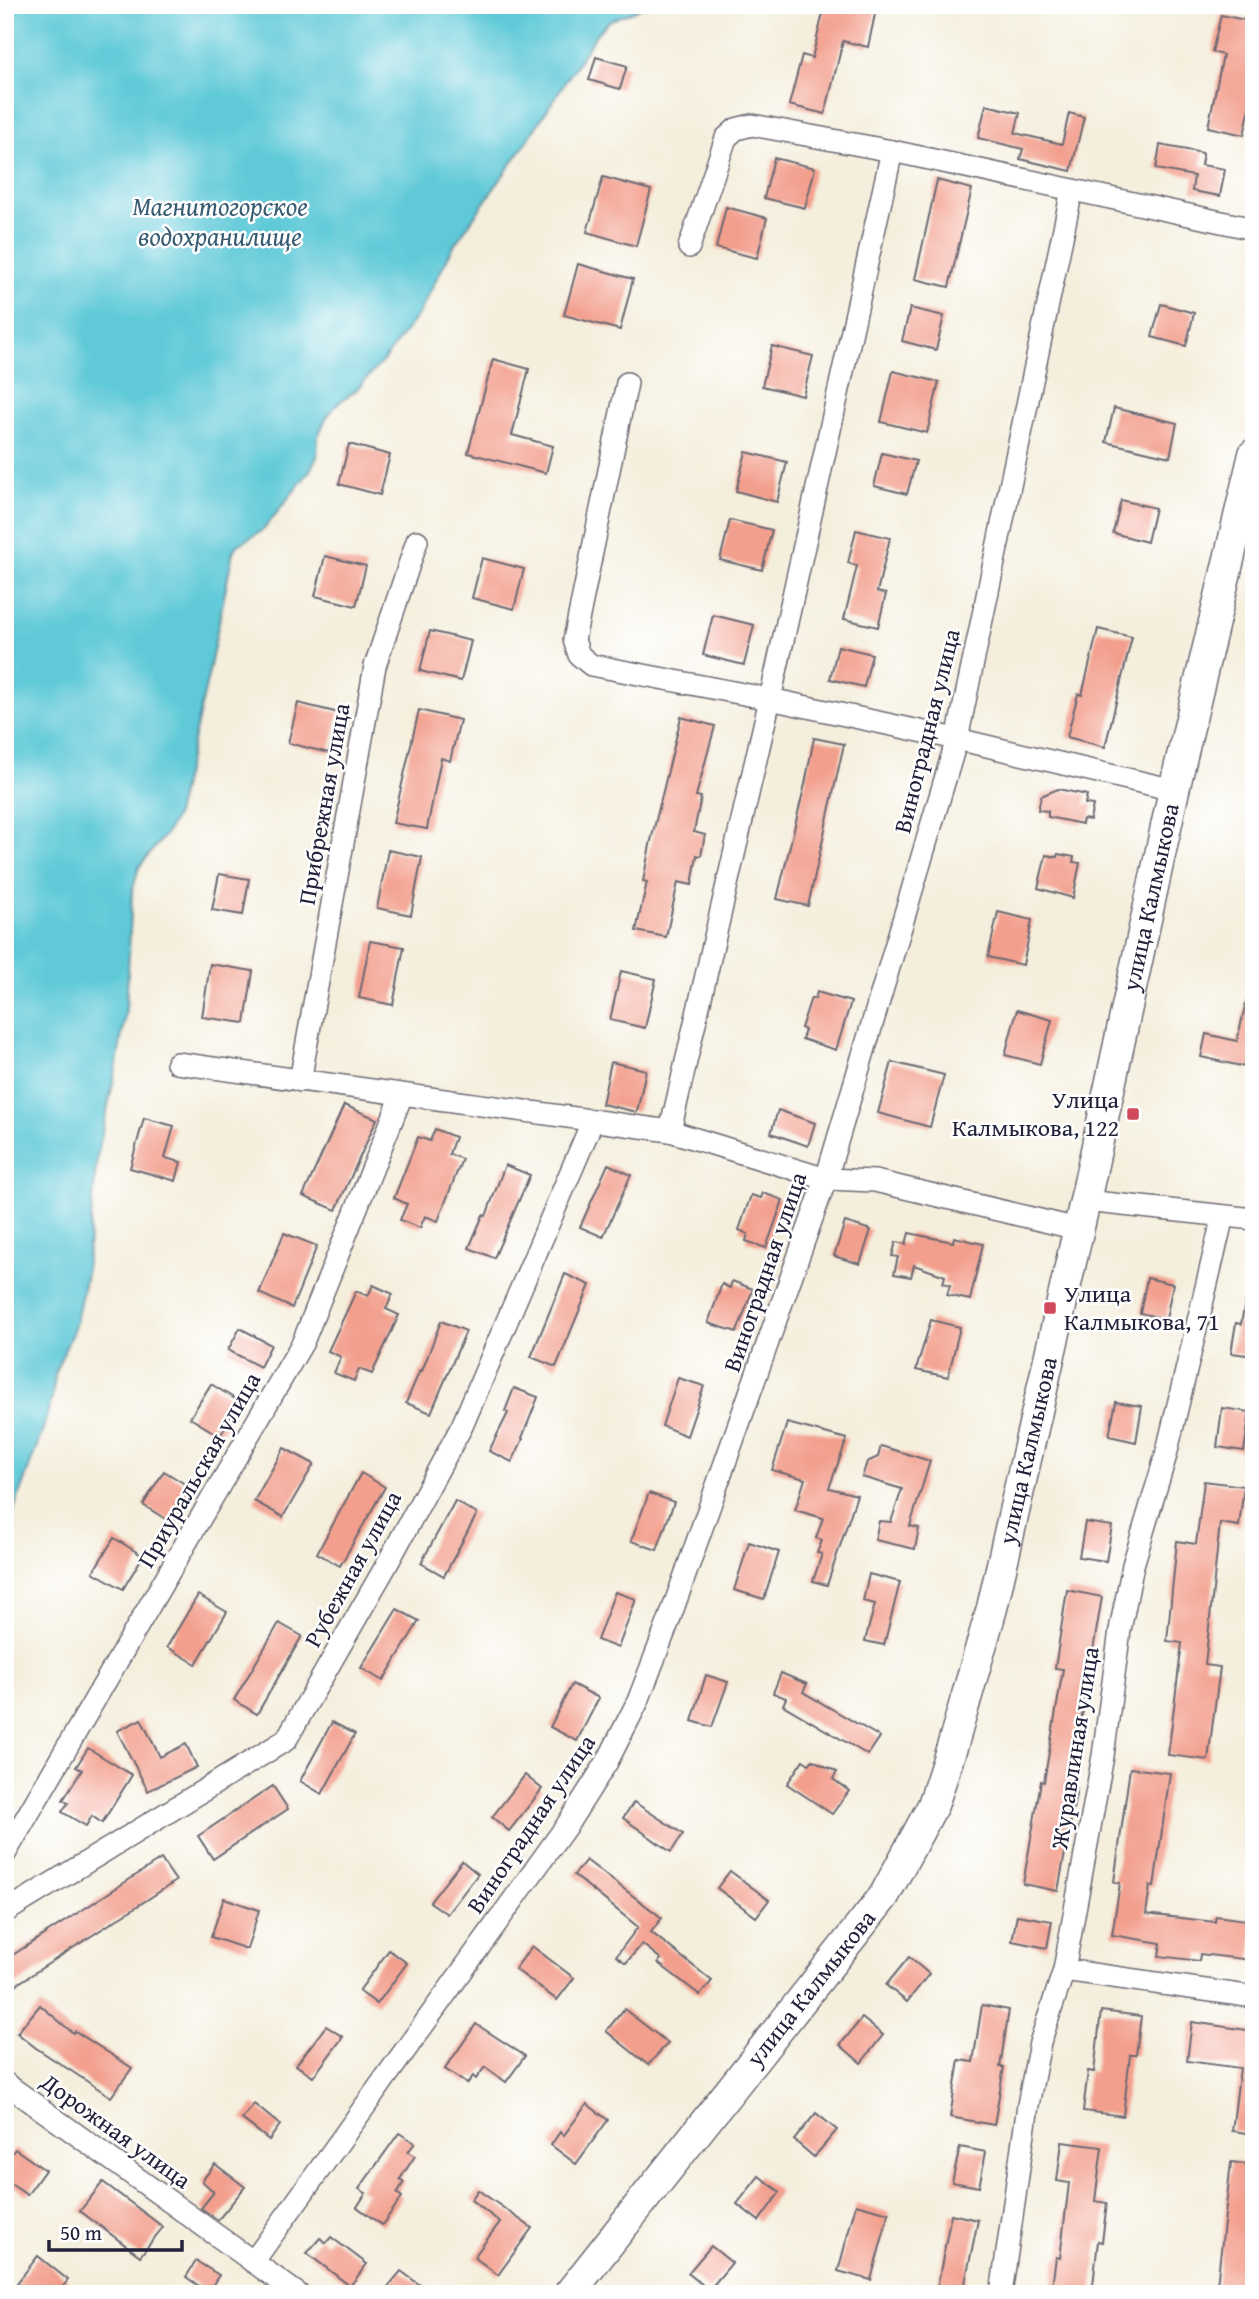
<svg xmlns="http://www.w3.org/2000/svg" width="1259" height="2299" viewBox="0 0 1259 2299" font-family="'Gentium Book Plus',serif">
<style>
.water{fill:#5ec9d8;stroke:#40768a;stroke-width:2}
.building{fill:#f39f8d}
.lines{fill:none;stroke-linecap:round;stroke-linejoin:round}
.street-casing{stroke:#6c6973;stroke-width:24}
.secondary-casing{stroke:#6c6973;stroke-width:33}
.street{stroke:#fff;stroke-width:21}
.secondary{stroke:#fff;stroke-width:30}
.poi-dot{fill:#d1495b;stroke:#fff;stroke-width:2.5}
.labels{text-anchor:middle;stroke-width:5;stroke-linejoin:round;paint-order:stroke}
.street-label{font-size:24px;fill:#22223b;stroke:#fff}
.poi-label{font-size:24px;fill:#22223b;stroke:#fff;text-anchor:end}
.water-label{font-size:26px;font-style:italic;fill:#375c72;stroke:#fff}
</style>
<rect width="100%" height="100%" fill="#fff"/>
<filter id="ink" filterUnits="userSpaceOnUse"><feTurbulence type="fractalNoise" baseFrequency=".0143" numOctaves="2"/><feDisplacementMap in="SourceGraphic" scale="14" xChannelSelector="R" yChannelSelector="G"/><feConvolveMatrix kernelMatrix="1 2 1 2 8 2 1 2 1" color-interpolation-filters="sRGB"/></filter>
<filter id="wash" filterUnits="userSpaceOnUse"><feTurbulence type="fractalNoise" baseFrequency=".00686" numOctaves="4" result="noise"/><feDisplacementMap in="SourceGraphic" scale="28" xChannelSelector="R" yChannelSelector="G"/><feGaussianBlur stdDeviation="1.57" result="paint"/><feColorMatrix in="noise" values="0 0 0 0 0 0 0 0 0 0 0 0 0 0 0 0 0 1.4 0 .05"/><feComposite in="paint" operator="in"/></filter>
<g filter="url(#wash)">
<rect width="100%" height="100%" fill="#f4eedc"/>
<polygon class="water" points="5,5 648,5 609,21 597,33 523,147 453,247 419,313 383,361 356,390 337,404 326,418 318,436 317,457 309,472 263,530 236,546 233,552 208,676 176,815 168,831 139,867 132,892 126,1009 117,1064 97,1157 85,1279 75,1326 56,1370 52,1397 42,1432 5,1534"/>
<g id="blocks">
<g class="building">
<polygon points="825,5 877,5 868,47 843,41 825,114 789,105 802,55 812,58"/>
<polygon points="1221,15 1254,22 1254,41 1248,69 1254,71 1254,89 1244,135 1208,127 1223,55 1212,52"/>
<polygon points="596,57 627,66 620,89 589,80"/>
<polygon points="986,105 1020,113 1015,133 1062,144 1069,113 1084,117 1071,171 1020,159 1023,149 978,138"/>
<polygon points="1160,145 1203,153 1201,165 1225,169 1220,196 1192,191 1194,176 1156,169"/>
<polygon points="774,158 815,168 805,208 764,198"/>
<polygon points="603,177 651,190 636,246 587,232"/>
<polygon points="937,180 972,189 949,287 915,279"/>
<polygon points="726,207 767,218 757,258 716,248"/>
<polygon points="578,264 633,279 620,330 564,315"/>
<polygon points="1161,304 1194,313 1186,346 1152,337"/>
<polygon points="910,308 944,316 936,350 902,341"/>
<polygon points="772,346 813,356 803,396 762,386"/>
<polygon points="493,359 529,369 512,435 553,446 546,473 468,453"/>
<polygon points="893,371 939,382 927,433 881,422"/>
<polygon points="1114,408 1177,423 1170,457 1106,442"/>
<polygon points="349,444 390,455 380,495 339,484"/>
<polygon points="746,452 787,462 777,502 736,491"/>
<polygon points="882,453 916,461 907,494 874,486"/>
<polygon points="1121,500 1155,508 1147,542 1113,533"/>
<polygon points="730,520 772,530 762,570 720,560"/>
<polygon points="856,530 890,538 877,592 886,594 878,627 844,619 857,566 848,563"/>
<polygon points="325,556 366,566 356,606 315,596"/>
<polygon points="482,558 524,569 514,609 472,598"/>
<polygon points="713,615 754,625 744,665 703,655"/>
<polygon points="1098,629 1132,637 1105,747 1067,737 1078,694 1082,695"/>
<polygon points="430,631 471,641 461,681 420,671"/>
<polygon points="838,646 872,654 864,687 830,679"/>
<polygon points="298,703 339,713 329,753 288,743"/>
<polygon points="419,710 460,720 450,761 441,758 427,829 393,823"/>
<polygon points="681,717 715,726 696,796 701,797 694,832 705,835 701,856 697,855 692,885 678,882 666,937 636,931 647,882 643,881 650,845"/>
<polygon points="814,738 844,744 808,906 777,899 805,784"/>
<polygon points="1058,789 1087,795 1085,804 1093,805 1090,820 1083,819 1082,824 1048,817 1048,811 1038,810 1041,796"/>
<polygon points="388,850 422,857 411,915 377,908"/>
<polygon points="1058,854 1074,857 1073,862 1080,863 1073,898 1038,888 1046,855 1057,857"/>
<polygon points="219,874 249,879 243,915 212,910"/>
<polygon points="998,912 1032,920 1023,965 988,957"/>
<polygon points="370,941 404,947 393,1005 359,998"/>
<polygon points="210,964 253,971 245,1023 202,1017"/>
<polygon points="621,971 656,979 645,1028 610,1020"/>
<polygon points="817,992 851,1002 836,1050 802,1039 805,1030 801,1028 811,998 815,999"/>
<polygon points="1248,994 1254,995 1254,1069 1201,1057 1206,1034 1237,1041"/>
<polygon points="1017,1010 1052,1020 1040,1064 1005,1055"/>
<polygon points="611,1062 646,1070 637,1112 602,1104"/>
<polygon points="892,1062 944,1075 930,1127 878,1113"/>
<polygon points="344,1105 377,1119 336,1210 303,1196"/>
<polygon points="778,1110 815,1123 808,1146 771,1133"/>
<polygon points="144,1118 174,1126 165,1158 181,1162 176,1181 130,1168"/>
<polygon points="435,1129 455,1137 449,1154 462,1159 438,1221 425,1216 420,1228 400,1220 407,1204 394,1198 418,1137 430,1141"/>
<polygon points="608,1164 631,1175 603,1237 580,1227"/>
<polygon points="505,1165 530,1175 494,1258 469,1248 483,1215 486,1216"/>
<polygon points="763,1193 783,1200 766,1248 746,1241 748,1234 739,1230 751,1195 761,1198"/>
<polygon points="845,1222 871,1230 860,1264 834,1256"/>
<polygon points="284,1233 317,1246 292,1308 259,1293"/>
<polygon points="909,1233 953,1242 954,1237 983,1244 970,1300 947,1295 950,1285 943,1283 945,1276 914,1265 911,1277 894,1274 898,1257 892,1256 896,1242 906,1244"/>
<polygon points="565,1274 590,1285 556,1367 531,1357"/>
<polygon points="1147,1278 1173,1284 1166,1319 1140,1313"/>
<polygon points="732,1281 753,1289 737,1332 708,1323 722,1284 730,1288"/>
<polygon points="373,1285 393,1294 386,1309 399,1315 372,1374 359,1369 354,1381 334,1373 341,1357 328,1351 356,1291 368,1296"/>
<polygon points="1246,1298 1254,1298 1254,1356 1231,1353 1236,1323 1241,1324"/>
<polygon points="931,1320 960,1327 948,1377 916,1370"/>
<polygon points="441,1321 466,1331 431,1413 406,1403 420,1370 422,1371"/>
<polygon points="240,1328 271,1345 260,1367 228,1350"/>
<polygon points="678,1378 704,1386 687,1436 662,1426"/>
<polygon points="211,1384 240,1402 220,1436 190,1418"/>
<polygon points="514,1388 538,1397 522,1438 523,1439 512,1462 489,1451 508,1413 505,1411"/>
<polygon points="1116,1402 1142,1406 1136,1442 1109,1436"/>
<polygon points="1222,1408 1250,1412 1244,1451 1217,1447"/>
<polygon points="787,1423 847,1439 829,1488 857,1495 827,1585 813,1581 822,1554 817,1553 822,1540 816,1538 823,1518 795,1510 805,1479 772,1470"/>
<polygon points="881,1446 930,1461 910,1526 919,1528 915,1549 875,1540 879,1521 891,1522 902,1489 862,1477 867,1462 878,1457"/>
<polygon points="284,1448 314,1464 283,1517 254,1501"/>
<polygon points="164,1471 193,1489 172,1523 143,1505"/>
<polygon points="361,1473 385,1487 340,1566 317,1553"/>
<polygon points="1204,1481 1244,1486 1239,1526 1220,1523 1205,1665 1220,1667 1208,1760 1168,1755 1182,1643 1167,1641 1177,1541 1196,1544"/>
<polygon points="649,1493 674,1502 657,1550 631,1541"/>
<polygon points="455,1501 477,1514 444,1576 421,1563"/>
<polygon points="1085,1522 1112,1526 1106,1561 1079,1557"/>
<polygon points="114,1538 143,1556 123,1589 93,1572"/>
<polygon points="749,1542 779,1552 764,1599 734,1590"/>
<polygon points="869,1574 900,1582 884,1645 865,1641 875,1604 863,1601"/>
<polygon points="1067,1590 1102,1597 1070,1787 1077,1788 1058,1891 1023,1884 1041,1781 1044,1782 1063,1669 1055,1668"/>
<polygon points="615,1592 636,1599 618,1648 597,1640"/>
<polygon points="198,1595 227,1612 196,1664 167,1647"/>
<polygon points="397,1609 419,1621 383,1681 361,1668"/>
<polygon points="279,1623 302,1636 257,1714 234,1700"/>
<polygon points="781,1673 807,1684 803,1692 880,1737 868,1755 783,1705 786,1698 773,1693"/>
<polygon points="706,1675 728,1682 712,1727 692,1721"/>
<polygon points="572,1684 599,1698 577,1741 550,1727"/>
<polygon points="141,1719 160,1757 186,1744 197,1767 148,1791 117,1731"/>
<polygon points="332,1722 355,1734 322,1794 300,1781"/>
<polygon points="88,1748 132,1775 102,1823 92,1816 86,1826 62,1812 68,1803 63,1800 82,1770 76,1767"/>
<polygon points="803,1760 809,1764 813,1760 837,1772 833,1779 849,1791 832,1814 787,1784"/>
<polygon points="1130,1768 1170,1773 1154,1887 1150,1886 1146,1914 1215,1922 1216,1916 1254,1921 1251,1960 1200,1954 1199,1961 1159,1956 1161,1943 1112,1935 1120,1883 1114,1882"/>
<polygon points="525,1775 542,1789 509,1831 492,1817"/>
<polygon points="273,1786 288,1809 213,1859 198,1836"/>
<polygon points="634,1802 683,1834 671,1852 623,1818"/>
<polygon points="161,1859 176,1881 5,1992 5,1960"/>
<polygon points="586,1860 662,1918 651,1932 712,1981 700,1995 658,1963 661,1959 642,1944 626,1963 616,1956 638,1927 574,1875"/>
<polygon points="462,1861 478,1874 447,1914 430,1902"/>
<polygon points="730,1871 769,1900 756,1917 717,1888"/>
<polygon points="224,1898 259,1910 247,1949 211,1937"/>
<polygon points="1017,1915 1052,1921 1047,1948 1012,1941"/>
<polygon points="532,1946 574,1978 557,2000 515,1969"/>
<polygon points="389,1950 407,1963 377,2004 359,1991"/>
<polygon points="909,1957 929,1974 907,2002 886,1985"/>
<polygon points="40,2005 73,2033 75,2031 132,2068 111,2097 36,2048 17,2033"/>
<polygon points="982,2005 1009,2010 1000,2067 1004,2067 994,2125 950,2117 959,2060 973,2062"/>
<polygon points="624,2009 668,2043 648,2065 606,2031"/>
<polygon points="1101,2011 1141,2016 1136,2055 1130,2055 1123,2116 1083,2111 1088,2071 1094,2072"/>
<polygon points="862,2018 883,2035 861,2063 840,2045"/>
<polygon points="1192,2022 1254,2031 1254,2134 1232,2131 1240,2068 1187,2061"/>
<polygon points="476,2024 525,2056 506,2082 485,2067 476,2079 473,2076 467,2084 445,2069"/>
<polygon points="326,2026 343,2037 313,2077 296,2065"/>
<polygon points="254,2104 280,2125 269,2140 242,2119"/>
<polygon points="587,2104 608,2120 576,2164 551,2145 560,2132 564,2135"/>
<polygon points="816,2113 837,2130 814,2157 794,2140"/>
<polygon points="399,2133 415,2143 408,2152 415,2156 400,2179 404,2182 397,2193 402,2197 382,2225 357,2207 366,2193 359,2189"/>
<polygon points="1062,2142 1102,2147 1095,2201 1107,2203 1102,2242 1098,2241 1092,2294 1051,2294 1056,2257 1060,2258 1069,2183 1057,2181"/>
<polygon points="960,2147 986,2152 979,2187 952,2182"/>
<polygon points="15,2149 45,2170 27,2195 5,2180 5,2162"/>
<polygon points="1231,2162 1254,2165 1254,2294 1216,2294"/>
<polygon points="215,2164 245,2187 218,2220 201,2208 214,2192 202,2181"/>
<polygon points="759,2176 780,2192 759,2221 737,2204"/>
<polygon points="103,2182 163,2227 140,2256 80,2211"/>
<polygon points="478,2190 532,2228 498,2275 474,2257 500,2222 471,2200"/>
<polygon points="856,2204 889,2213 871,2280 838,2271"/>
<polygon points="951,2214 978,2220 966,2278 963,2294 936,2294"/>
<polygon points="331,2237 367,2264 350,2286 307,2253 320,2238 326,2243"/>
<polygon points="711,2246 732,2263 709,2290 688,2273"/>
<polygon points="38,2256 68,2280 57,2294 31,2294 17,2283"/>
<polygon points="196,2261 219,2275 208,2292 186,2277"/>
<polygon points="401,2271 432,2294 382,2294"/>
</g>
</g>
</g>
<g filter="url(#ink)">
<use href="#blocks" fill-opacity="0" stroke="#6c6973" stroke-width="2"/>
<g class="lines">
<defs>
<g id="street">
<polyline points="689,247 726,138 736,129 752,125 892,151 1254,229"/>
<polyline points="627,383 574,640 579,655 591,665 770,699 957,739 1174,790"/>
<polyline points="177,1063 670,1131 826,1179 875,1181 1078,1229"/>
<polyline points="300,1081 375,666 417,541"/>
<polyline points="670,1131 770,699 892,151"/>
<polyline points="1085,1201 1254,1219"/>
<polyline points="5,1854 303,1342 402,1095"/>
<polyline points="5,1912 286,1740 386,1566 462,1426 593,1120"/>
<polyline points="1064,1970 1254,1997"/>
<polyline points="5,2083 298,2294"/>
<polyline points="253,2262 567,1825 607,1762 638,1701 668,1623 826,1179 957,739 1072,190"/>
<polyline points="1001,2294 1028,2105 1040,2043 1064,1970 1103,1756 1120,1630 1133,1565 1166,1455 1223,1216"/>
</g>
<g id="secondary">
<path id="s1" d="M 569,2294 L 884,1896 L 933,1805 L 953,1744 L 992,1608 L 1085,1201 L 1174,790 L 1254,454"/>
</g>
</defs>
<use href="#street" class="street-casing"/>
<use href="#secondary" class="secondary-casing"/>
<use href="#street" class="street"/>
<use href="#secondary" class="secondary"/>
</g>
</g>
<g class="poi-dot">
<rect x="1126" y="1107" width="14" height="14" rx="3.5"/>
<rect x="1043" y="1301" width="14" height="14" rx="3.5"/>
</g>
<g class="labels">
<g class="street-label">
<text transform="translate(927 731) rotate(-76)" y="8">Виноградная улица</text>
<text transform="translate(324 804) rotate(-80)" y="8">Прибрежная улица</text>
<text dy="8" stroke="none"><textPath href="#s1" startOffset="1545">улица Калмыкова</textPath></text>
<text transform="translate(765 1272) rotate(-71)" y="8">Виноградная улица</text>
<text dy="8" stroke="none"><textPath href="#s1" startOffset="978">улица Калмыкова</textPath></text>
<text transform="translate(199 1470) rotate(-60)" y="8">Приуральская улица</text>
<text transform="translate(353 1569) rotate(-61)" y="8">Рубежная улица</text>
<text transform="translate(1075 1748) rotate(-81)" y="8">Журавлиная улица</text>
<text transform="translate(531 1824) rotate(-56)" y="8">Виноградная улица</text>
<text dy="8" stroke="none"><textPath href="#s1" startOffset="390">улица Калмыкова</textPath></text>
<text transform="translate(116 2131) rotate(36)" y="8">Дорожная улица</text>
</g>
<g class="poi-label">
<text x="1119" y="1108">Улица<tspan x="1119" dy="28">Калмыкова, 122</tspan></text>
<text x="1064" y="1302" text-anchor="start">Улица<tspan x="1064" dy="28">Калмыкова, 71</tspan></text>
</g>
<g class="water-label">
<text x="220" y="215">Магнитогорское<tspan x="220" dy="30">водохранилище</tspan></text>
</g>
</g>
<rect width="1259" height="2299" fill="none" stroke="#fff" stroke-width="28"/>
<path d="M49 2240v10h133v-10" fill="none" stroke="#22223b" stroke-width="3.5"/>
<text x="60" y="2240" font-size="21" fill="#22223b" stroke="#ffffff" stroke-width="5" paint-order="stroke">50 m</text>
</svg>
